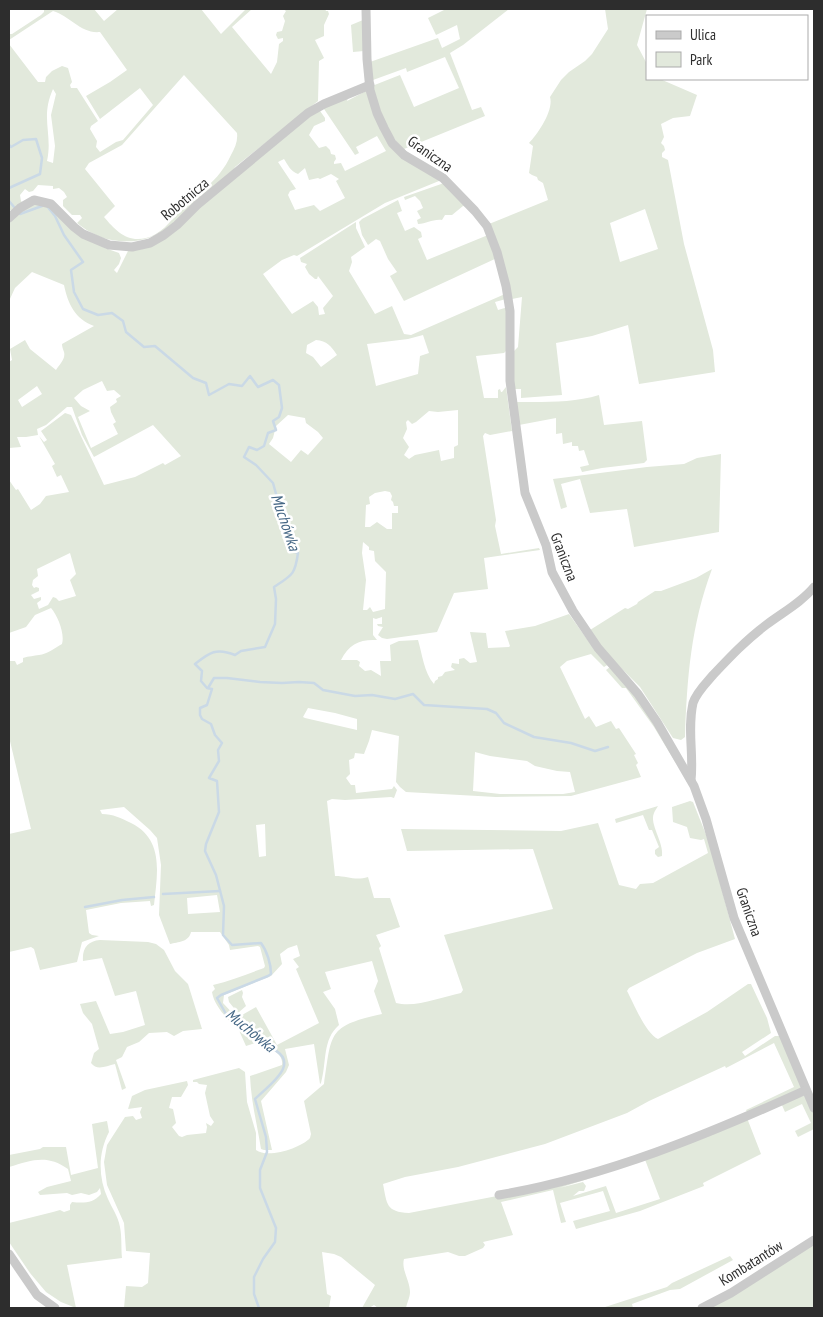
<svg xmlns="http://www.w3.org/2000/svg" width="823" height="1317" viewBox="0 0 823 1317" font-family="'PT Sans Narrow',sans-serif">
<style>
.green{fill:#e2e9dc;fill-rule:evenodd}
.lines{fill:none;stroke-linecap:round;stroke-linejoin:round}
.stream{stroke:#cad9e6;stroke-width:2.5}
.minor{stroke:#cacaca;stroke-width:9}
.labels{text-anchor:middle;stroke-width:5;stroke-linejoin:round;paint-order:stroke}
.street-label{font-size:15px;fill:#2d2d2d;stroke:#fff}
.water-label{font-size:16px;font-style:italic;fill:#456785;stroke:#fff}
</style>
<rect width="100%" height="100%" fill="#fff"/>
<g class="green">
<path d="M 44,9 L 94,9 L 104,21 L 118,9 L 201,9 L 221,34 L 246,9 L 252,9 L 232,27 L 271,74 L 277,62 L 279,44 L 283,41 L 283,38 L 278,39 L 276,35 L 277,32 L 282,31 L 285,21 L 283,16 L 286,11 L 283,9 L 325,9 L 326,11 L 328,11 L 329,14 L 324,25 L 324,36 L 315,40 L 324,58 L 319,61 L 318,101 L 235,167 L 233,172 C 220,184 206,195 192,207 C 168,228 153,244 119,241 C 104,240 89,233 77,223 L 82,218 L 80,215 L 72,215 L 63,206 L 63,200 L 67,197 L 64,192 L 59,188 L 53,189 L 53,186 L 38,185 L 33,191 L 29,192 L 25,189 L 20,195 L 21,201 L 26,207 L 33,204 L 49,206 L 105,248 L 119,253 L 121,258 L 119,264 L 114,270 L 117,273 L 128,251 L 150,243 L 318,108 L 325,118 L 325,121 L 314,126 L 309,135 L 319,148 L 326,146 L 330,150 L 331,154 L 335,155 L 336,159 L 334,162 L 334,164 L 341,163 L 345,171 L 386,151 L 377,136 L 356,147 L 359,153 L 355,155 L 322,106 L 348,98 L 347,101 L 366,91 L 382,131 L 439,178 L 439,181 L 385,203 L 297,256 L 294,255 L 282,260 L 263,274 L 292,314 L 313,301 L 318,307 L 319,315 L 325,314 L 323,308 L 333,296 L 318,276 L 317,279 L 315,279 L 309,274 L 305,267 L 307,264 L 301,262 L 300,258 L 356,222 L 356,228 L 365,247 L 351,257 L 352,262 L 349,271 L 375,314 L 392,306 L 404,334 L 411,335 L 505,294 L 506,299 L 495,302 L 498,310 L 508,307 L 506,351 L 504,353 L 476,356 L 484,398 L 498,398 L 498,390 L 500,389 L 501,392 L 502,392 L 506,387 L 512,431 L 490,435 L 485,433 L 483,436 L 496,520 L 495,526 L 501,554 L 539,548 L 540,550 L 484,558 L 488,589 L 454,593 L 437,632 L 387,639 L 382,638 L 378,635 L 383,627 L 378,626 L 377,624 L 382,624 L 382,617 L 376,619 L 373,618 L 373,635 L 377,640 C 360,639 349,644 341,660 L 357,660 L 360,662 L 359,666 L 365,671 L 371,670 L 381,676 L 380,661 L 391,661 L 390,645 L 399,641 L 418,640 C 422,653 424,673 434,684 L 435,681 L 438,679 L 438,677 L 442,676 L 445,672 L 455,670 L 451,667 L 452,663 L 459,664 L 459,659 L 464,658 L 470,663 L 477,662 L 470,632 L 486,633 L 488,648 L 509,647 L 510,646 L 505,631 L 535,626 L 569,614 L 594,649 L 609,664 L 604,667 L 591,654 L 567,661 L 560,667 L 585,719 L 589,716 L 596,727 L 611,721 L 616,729 L 619,728 L 636,754 L 634,755 L 638,763 L 636,765 L 641,777 L 571,796 L 496,797 L 406,792 L 400,787 L 396,782 L 399,736 L 372,730 L 369,741 L 364,754 L 355,753 L 354,758 L 349,760 L 350,774 L 346,778 L 351,785 L 355,785 L 356,793 L 392,789 L 394,786 L 397,790 L 394,798 L 391,797 L 345,800 L 332,799 L 327,801 L 335,876 C 348,876 355,881 368,877 L 374,898 L 390,898 L 400,927 L 376,935 L 381,946 L 379,948 L 396,1003 C 416,1008 441,997 461,993 L 463,990 L 444,935 L 553,909 L 533,849 L 407,851 L 401,829 L 561,831 L 598,823 L 619,885 L 636,889 L 640,884 L 653,883 L 708,853 L 704,839 L 701,840 L 690,838 L 687,827 L 673,822 L 672,807 L 690,801 L 693,802 L 709,842 L 735,939 L 697,953 L 629,988 L 627,991 C 633,1002 646,1034 658,1039 L 707,1012 L 748,984 L 751,984 L 767,1018 L 771,1033 L 742,1052 L 745,1056 L 775,1036 L 780,1036 L 802,1086 L 799,1090 L 747,1112 L 746,1110 L 794,1087 L 774,1043 L 726,1068 L 725,1066 L 649,1101 L 627,1113 L 545,1144 L 458,1167 L 405,1177 L 383,1184 C 387,1204 386,1212 409,1213 L 591,1178 L 559,1188 L 583,1182 L 586,1186 L 584,1191 L 579,1191 L 573,1196 L 606,1186 L 616,1213 L 660,1199 L 644,1157 L 747,1118 L 761,1154 L 703,1183 L 704,1186 L 640,1211 L 576,1229 L 573,1221 L 610,1211 L 603,1191 L 560,1203 L 566,1222 L 561,1223 L 553,1190 L 501,1202 L 513,1235 L 483,1242 L 485,1245 L 483,1248 L 465,1256 L 459,1256 L 448,1252 L 404,1259 C 401,1269 410,1281 410,1292 C 410,1297 407,1303 406,1308 L 378,1308 L 374,1305 L 369,1308 L 362,1308 L 375,1285 L 341,1257 L 334,1254 L 322,1252 L 327,1294 L 331,1296 L 329,1308 L 124,1308 L 126,1286 L 142,1287 L 148,1283 L 150,1253 L 126,1251 L 124,1223 L 107,1185 L 104,1162 L 107,1145 L 125,1117 L 133,1116 L 136,1120 L 142,1118 L 140,1112 L 142,1107 L 128,1109 L 132,1096 L 145,1090 L 187,1081 L 188,1085 L 181,1097 L 172,1097 L 169,1108 L 173,1109 L 176,1123 L 172,1127 L 179,1136 L 182,1137 L 187,1135 L 206,1133 L 207,1127 L 206,1123 L 211,1126 L 214,1122 L 210,1116 L 205,1093 L 207,1085 L 199,1084 L 197,1082 L 193,1082 L 193,1080 L 239,1068 L 245,1072 L 247,1102 L 256,1133 L 256,1150 C 268,1159 301,1148 310,1138 L 311,1134 L 304,1101 L 324,1084 C 332,1033 327,1026 382,1014 L 374,991 L 378,981 L 372,961 L 325,972 L 331,989 L 323,992 L 335,1009 L 339,1025 C 322,1040 327,1062 321,1083 L 320,1084 L 314,1044 L 285,1049 L 289,1065 L 286,1072 L 261,1101 L 272,1150 L 264,1150 L 261,1149 C 257,1124 251,1101 250,1076 L 282,1065 C 284,1052 268,1049 258,1042 L 246,1046 L 237,1026 L 242,1015 L 256,1007 L 277,1045 L 319,1023 L 296,969 L 299,967 L 293,959 L 300,956 L 297,945 L 288,948 L 280,954 L 282,964 L 271,976 L 224,995 L 223,1003 L 236,1017 L 233,1025 C 225,1016 214,1005 212,992 L 215,989 L 213,985 C 230,981 247,974 264,968 L 265,966 L 260,947 L 258,946 L 230,950 L 229,945 L 220,932 L 191,932 C 189,942 178,942 170,944 L 159,915 L 161,865 L 157,838 L 150,830 L 124,807 L 100,810 L 102,814 C 113,814 121,818 131,823 C 165,840 157,875 154,905 L 151,906 L 150,901 L 121,903 L 86,910 L 89,933 L 92,935 L 99,936 L 82,942 L 77,962 L 40,970 L 34,949 L 31,947 L 9,952 L 9,834 L 31,829 L 9,737 L 9,661 L 15,661 L 17,665 L 23,662 L 23,658 C 29,656 34,656 39,655 C 47,654 55,648 62,644 C 65,634 58,616 51,608 L 35,615 L 26,627 L 9,633 L 9,480 L 16,490 L 18,489 L 31,510 L 40,504 L 46,496 L 69,492 L 61,475 L 57,477 L 52,466 L 55,464 L 39,436 L 44,442 L 47,440 L 41,431 L 65,413 L 71,415 L 104,485 L 135,477 L 163,463 L 165,465 L 181,456 L 153,425 L 94,457 L 82,435 L 72,407 L 67,407 L 46,425 L 37,429 L 38,435 L 26,437 L 17,437 L 21,447 L 9,448 L 9,362 L 12,360 L 10,349 L 25,340 L 30,349 L 56,370 C 59,365 66,359 64,352 C 63,349 62,347 62,344 L 94,326 C 75,319 68,304 64,285 L 32,272 L 15,288 L 9,301 L 9,219 L 15,214 L 10,210 L 9,211 L 9,44 L 38,82 L 45,82 L 46,77 L 52,71 L 62,66 L 68,68 L 72,82 L 70,85 L 71,88 L 77,88 L 98,121 L 91,126 L 90,129 L 97,141 L 96,147 L 100,152 L 116,142 L 123,140 L 153,105 L 140,88 L 100,119 L 86,96 L 110,82 L 127,70 L 100,32 C 81,34 70,16 53,11 L 9,40 L 9,34 L 12,34 L 41,15 L 44,12 ZM 184,75 L 237,133 C 238,141 235,148 231,155 C 218,183 199,191 179,212 C 170,222 160,235 146,238 C 127,243 115,230 104,217 L 115,206 L 85,169 L 89,163 L 122,145 ZM 53,89 L 56,94 L 51,115 L 55,146 L 53,163 L 47,161 C 53,134 40,118 53,89 ZM 284,159 C 288,165 290,171 298,174 L 305,168 L 309,180 L 318,178 L 320,179 L 331,174 L 339,179 L 336,181 L 345,198 L 320,211 L 314,205 L 295,210 L 288,195 L 290,191 L 296,189 L 278,162 ZM 423,335 L 429,353 L 420,356 L 418,374 L 376,386 L 367,344 L 408,339 ZM 316,340 C 327,341 331,346 337,355 L 321,367 L 313,357 L 306,353 L 307,345 ZM 102,381 L 107,391 L 114,390 L 121,396 L 116,399 L 117,402 L 110,407 L 111,412 L 116,422 L 113,424 L 118,434 L 91,448 L 78,417 L 90,411 L 81,406 L 74,398 L 83,390 ZM 37,386 L 42,394 L 22,407 L 18,400 ZM 458,410 L 458,445 L 454,447 L 454,458 L 441,461 L 439,450 L 415,455 L 409,459 L 404,455 L 409,447 L 403,438 L 407,429 L 406,422 L 408,420 L 412,424 L 416,422 L 429,411 L 438,412 ZM 288,415 L 305,418 L 306,423 L 318,432 L 323,438 L 308,455 L 301,450 L 291,462 L 269,444 L 273,438 L 276,426 ZM 385,491 L 390,492 L 392,496 L 391,500 L 393,502 L 394,506 L 398,506 L 398,513 L 392,513 L 392,529 L 387,529 L 377,522 L 370,527 L 365,527 L 366,505 L 370,504 L 369,497 L 375,493 ZM 363,542 L 369,547 L 369,550 L 374,551 L 375,561 L 386,572 L 385,609 L 373,612 L 370,607 L 367,610 L 363,610 L 366,580 L 362,553 ZM 70,553 L 76,574 L 70,580 L 76,596 L 59,601 L 56,598 L 53,597 L 48,605 L 39,609 L 37,603 L 41,600 L 41,597 L 34,599 L 31,595 L 39,591 L 39,588 L 36,587 L 34,588 L 32,585 L 33,580 L 38,576 L 37,569 ZM 308,708 L 335,713 L 357,719 L 357,730 L 305,718 L 303,717 ZM 475,752 L 490,756 L 527,761 L 535,766 L 557,771 L 570,772 L 575,792 L 563,794 L 500,794 L 473,791 ZM 265,824 L 266,856 L 259,857 L 256,825 ZM 217,895 L 220,912 L 188,914 L 187,898 Z"/>
<path d="M 446,9 L 509,9 L 463,45 L 450,53 L 472,110 L 481,107 L 485,116 L 404,149 C 384,130 379,112 372,86 L 400,75 L 414,107 L 459,88 L 445,57 L 407,72 L 406,68 L 373,80 L 370,62 L 438,38 L 442,48 L 460,39 L 457,25 L 436,35 L 428,18 Z"/>
<path d="M 605,9 L 647,9 L 637,45 L 647,64 L 647,79 L 660,79 L 697,95 L 690,116 L 673,118 L 661,124 L 664,137 L 661,143 L 664,146 L 665,150 L 662,153 L 662,157 L 668,160 L 684,244 L 713,350 L 715,372 L 639,384 L 628,325 L 592,336 L 556,343 L 562,395 L 521,398 L 521,389 L 512,389 L 512,353 L 518,347 L 522,297 L 512,299 L 489,224 L 548,200 L 543,183 L 538,180 L 537,177 L 532,175 L 529,173 L 533,146 L 529,143 C 538,134 554,110 550,97 L 561,80 L 569,72 L 585,61 L 592,54 L 608,29 ZM 645,209 L 658,249 L 620,262 L 610,223 Z"/>
<polygon points="363,20 364,51 353,52 351,25"/>
<path d="M 444,183 L 467,207 L 463,206 L 452,215 L 445,215 L 442,220 C 432,219 427,224 418,224 L 417,220 L 421,218 L 417,211 L 423,208 L 420,201 L 415,196 L 405,200 L 404,197 Z"/>
<polygon points="398,200 402,211 397,213 405,231 414,227 421,232 422,237 418,239 427,260 488,235 497,258 404,301 390,276 397,272 388,259 380,241 376,239 368,245 362,235 359,222 362,219"/>
<path d="M 599,395 L 604,425 L 642,421 L 647,460 L 644,463 L 602,468 L 582,472 L 580,467 L 589,465 L 584,450 L 579,451 L 578,446 L 572,446 L 572,442 L 563,444 L 562,433 L 556,434 L 556,418 L 519,425 L 516,402 C 544,402 573,403 599,395 Z"/>
<polygon points="721,454 719,532 634,547 627,509 590,513 580,479 561,484 567,507 561,509 553,479 647,467 684,464 697,458"/>
<path d="M 712,569 C 691,625 687,678 685,737 L 681,740 L 673,738 L 640,687 L 601,648 L 590,630 L 625,608 L 628,609 L 637,604 L 638,602 L 655,591 L 661,591 L 696,578 Z"/>
<polygon points="610,667 649,713 677,765 654,727 626,688 622,688 606,670"/>
<path d="M 658,806 C 657,808 655,810 654,813 C 649,824 664,842 662,856 L 658,857 L 655,854 L 655,850 L 659,847 L 652,830 L 649,830 L 643,815 L 616,823 L 615,819 Z"/>
<path d="M 100,940 L 148,942 L 156,944 L 164,950 L 175,971 L 188,984 L 202,1029 L 183,1031 L 174,1036 L 167,1032 L 149,1033 L 139,1042 L 127,1047 L 122,1057 L 116,1060 L 126,1088 L 122,1090 L 115,1064 C 106,1066 97,1071 91,1063 L 94,1053 L 99,1049 L 92,1024 L 83,1013 L 80,1004 L 96,1001 L 110,1034 L 123,1032 L 145,1025 L 136,991 L 115,996 L 102,958 L 83,961 C 82,948 88,941 100,940 Z"/>
<polygon points="242,990 243,993 242,997 246,1006 238,1013 229,1002 228,997"/>
<polygon points="806,1095 814,1113 814,1129 798,1137 795,1131 811,1123 802,1104 785,1112 781,1103"/>
<path d="M 107,1121 L 109,1132 C 98,1153 98,1177 108,1199 C 112,1208 118,1216 120,1227 C 122,1237 121,1248 122,1258 L 67,1265 L 76,1308 L 61,1302 L 46,1292 L 30,1273 L 9,1242 L 9,1223 L 53,1212 L 60,1210 L 64,1212 L 70,1210 L 70,1205 L 72,1202 C 82,1203 93,1204 101,1194 L 100,1188 L 97,1192 L 89,1195 L 81,1193 L 72,1195 L 67,1193 L 40,1195 L 38,1192 L 47,1187 L 71,1181 L 68,1169 C 47,1154 32,1160 9,1167 L 9,1155 L 40,1149 L 43,1147 L 66,1147 L 71,1175 L 98,1168 L 92,1124 Z"/>
<polygon points="814,1244 814,1308 710,1308"/>
<polygon points="730,1256 733,1260 680,1289 670,1290 632,1304 633,1308 602,1308 667,1287 672,1283"/>
</g>
<g class="lines">
<g class="stream">
<polyline points="9,145 11,147 23,140 36,139 42,158 40,174 9,188"/>
<polyline points="9,201 20,214 42,206"/>
<path d="M 47,206 L 55,216 L 64,235 L 83,262 L 71,270 L 74,292 L 83,309 L 98,315 L 112,313 L 123,321 L 126,332 L 144,347 L 155,346 L 193,378 L 206,383 L 209,395 L 229,384 L 242,386 L 250,376 L 258,387 L 273,380 L 279,385 L 282,408 L 279,417 L 273,421 L 276,430 L 268,433 L 264,446 L 257,450 L 249,447 L 244,457 L 256,465 L 273,483 L 292,551 L 298,553 C 295,575 292,575 274,587 L 276,599 L 275,624 L 265,647 L 241,651 L 235,655 C 216,647 209,653 195,664 L 202,671 L 201,681 L 207,688 L 212,689 L 207,705 L 200,708 L 200,715 L 202,719 L 211,724 L 215,735 L 222,743 L 218,750 L 219,761 L 209,778 L 217,781 L 219,812 L 206,844 L 205,851 L 216,875 L 224,906 L 223,935 L 232,945 L 261,943 C 267,951 271,964 271,974 L 268,976 L 221,995 L 217,998 L 226,1014 L 269,1047 C 304,1062 270,1084 255,1099 L 266,1137 L 267,1152 L 260,1170 L 260,1188 L 276,1228 L 275,1242 L 263,1259 L 254,1277 L 254,1294 L 259,1308"/>
<polyline points="208,688 214,678 227,678 260,682 282,683 299,682 314,683 323,690 355,696 372,695 395,699 413,694 424,705 487,709 496,713 504,723 534,737 571,743 595,751 608,747"/>
<polyline points="163,894 220,891"/>
<polyline points="85,907 122,900 154,897"/>
</g>
<g class="minor">
<polyline points="366,9 367,59 370,90 377,113 384,128 392,143 404,155 443,178 475,211 487,226 497,252 506,286 510,311 510,381 525,493 546,545 552,572 573,611 598,648 638,694 657,722 694,786 706,819 734,918 814,1108"/>
<polyline points="9,218 20,208 34,200 51,204 74,227 83,234 109,245 132,247 150,243 164,235 177,225 197,205 308,113 324,104 370,85"/>
<path d="M 691,780 C 694,755 687,729 693,703 C 696,693 706,683 713,675 C 730,657 746,640 766,625 C 783,612 801,603 814,587"/>
<path d="M 499,1195 C 605,1177 709,1134 806,1090"/>
<polyline points="9,1254 37,1295 55,1308"/>
<polyline points="702,1308 731,1293 814,1240"/>
</g>
</g>
<g class="labels">
<g class="street-label">
<text transform="translate(430 154) rotate(35)" y="5">Graniczna</text>
<text transform="translate(185 199) rotate(-40)" y="5">Robotnicza</text>
<text transform="translate(564 557) rotate(69)" y="5">Graniczna</text>
<text transform="translate(749 912) rotate(71)" y="5">Graniczna</text>
<text transform="translate(751 1263) rotate(-32)" y="5">Kombatantów</text>
</g>
<g class="water-label">
<text transform="translate(286 522) rotate(71)" y="6">Muchówka</text>
<text transform="translate(251 1030) rotate(39)" y="6">Muchówka</text>
</g>
</g>
<rect width="823" height="1317" fill="none" stroke="#2d2d2d" stroke-width="20"/>
<rect x="646" y="15" width="162" height="65" fill="#ffffff" stroke="#ababab"/>
<rect x="656" y="31" width="25" height="8" fill="#cacaca" stroke="#ababab"/>
<text x="690" y="40" font-size="15" fill="#2d2d2d">Ulica</text>
<rect x="656" y="52" width="25" height="15" fill="#e2e9dc" stroke="#ababab"/>
<text x="690" y="65" font-size="15" fill="#2d2d2d">Park</text>
</svg>
